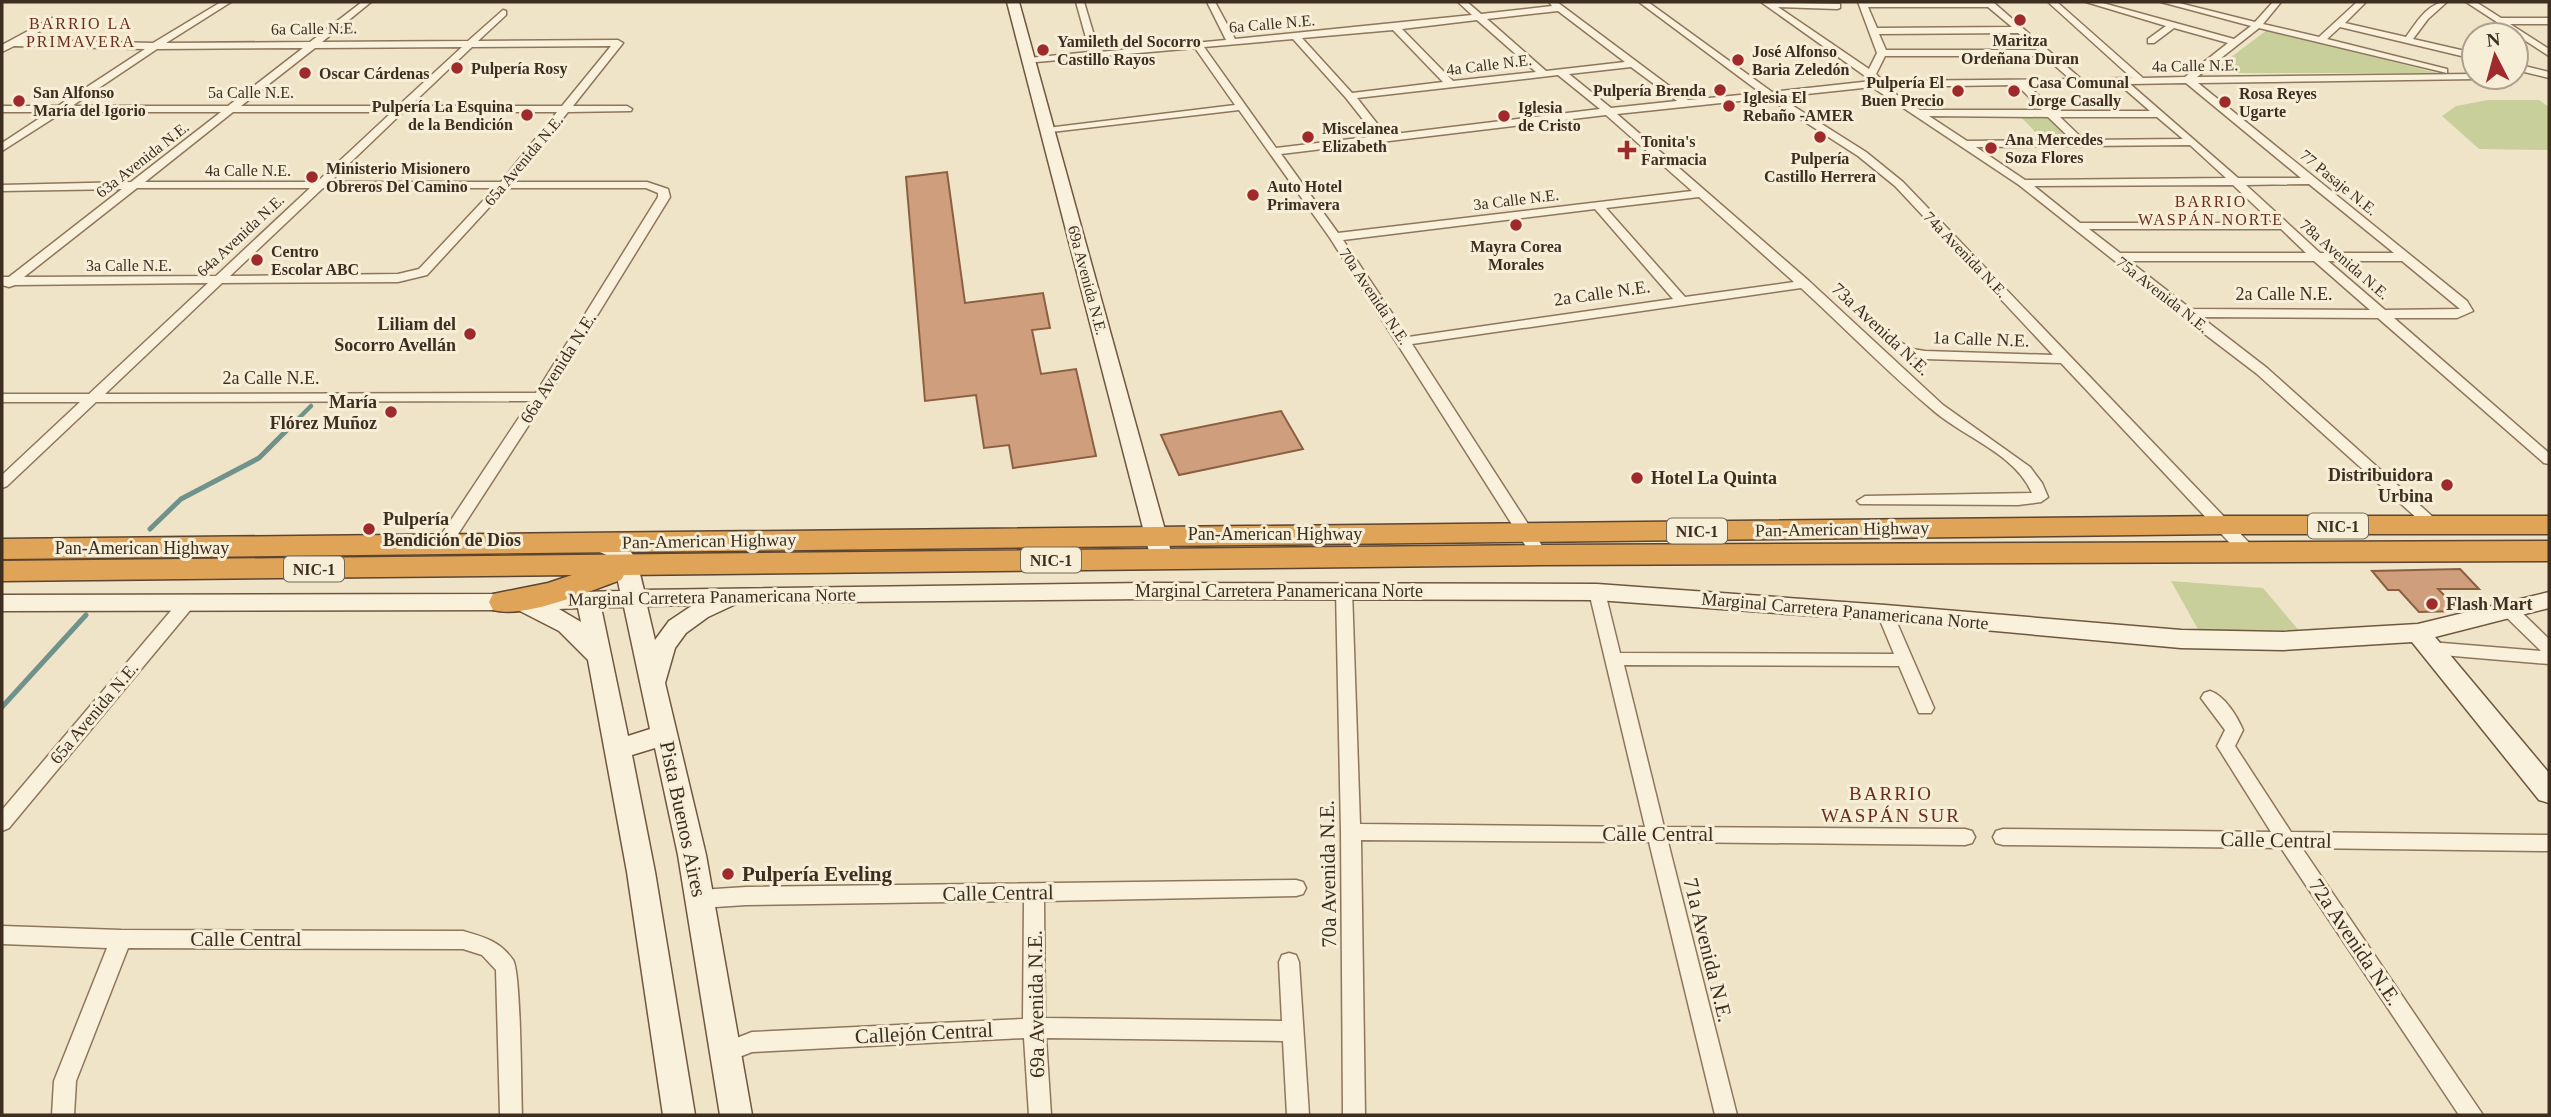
<svg xmlns="http://www.w3.org/2000/svg" width="2551" height="1117" viewBox="0 0 2551 1117" font-family="Georgia,serif">
<style>
.green{fill:#c9cf9b}
.lines{fill:none;stroke-linecap:round;stroke-linejoin:round}
.stream-far1{stroke:#6f938a;stroke-width:4.5}
.stream{stroke:#6f938a;stroke-width:5}
.building{fill:#cf9f7d;stroke:#8d5f41;stroke-width:2}
.street-casing{stroke:#8d765c;stroke-width:3}
.secondary-casing{stroke:#6f573f;stroke-width:3}
.highway-casing{stroke:#5b4430;stroke-width:3}
.street{fill:#faf1dc;fill-rule:evenodd}
.secondary{fill:#faf1dc;fill-rule:evenodd}
.highway{fill:#e0a458;fill-rule:evenodd}
.poi-dot{fill:#9e2a2b;stroke:#f7eed8;stroke-width:2.5}
.labels{text-anchor:middle;stroke-width:6;stroke-linejoin:round;paint-order:stroke}
.far-neighbourhood-label{font-size:16px;letter-spacing:2px;fill:#6b2e1e;stroke:#f7eed8}
.far-street-label{font-size:16px;fill:#3d2e20;stroke:#f7eed8}
.far-poi-label{font-size:16px;font-weight:bold;fill:#3d2e20;stroke:#f7eed8;text-anchor:start}
.shield{fill:#f7eed8;stroke:#756857;stroke-width:2}
.shield-label{font-size:16px;font-weight:bold;fill:#3d2e20}
.street-label{font-size:18px;fill:#3d2e20;stroke:#f7eed8}
.poi-label{font-size:18px;font-weight:bold;fill:#3d2e20;stroke:#f7eed8;text-anchor:end}
.neighbourhood-label{font-size:19px;letter-spacing:2px;fill:#6b2e1e;stroke:#f7eed8}
.near-street-label{font-size:21px;fill:#3d2e20;stroke:#f7eed8}
.near-poi-label{font-size:21px;font-weight:bold;fill:#3d2e20;stroke:#f7eed8;text-anchor:start}
</style>
<rect width="100%" height="100%" fill="#f0e4c8"/>
<g class="green">
<polygon points="2267,30 2437,73 2210,73"/>
<polygon points="2488,100 2539,100 2549,107 2549,150 2479,149 2442,116 2456,106"/>
<polygon points="2020,116 2051,116 2076,141 2044,141"/>
<polygon points="2171,581 2263,588 2307,640 2204,640"/>
</g>
<g class="lines">
<polyline class="stream-far1" points="290,427 311,406"/>
<g class="stream">
<polyline points="150,529 181,499 259,458 291,426"/>
<polyline points="2,707 86,615"/>
</g>
</g>
<g class="building">
<polygon points="947,172 965,303 1043,293 1050,328 1032,330 1041,374 1076,369 1096,456 1013,468 1009,445 984,448 976,395 925,401 906,177"/>
<polygon points="1281,411 1303,449 1179,475 1161,435"/>
<polygon points="2460,569 2479,589 2438,589 2460,611 2419,612 2399,590 2388,590 2372,571"/>
</g>
<g class="lines">
<defs>
<g id="street">
<path d="M 221,2 L 231,2 L 166,43 L 310,42 L 362,2 L 371,2 L 322,42 L 468,41 L 503,10 L 506,11 L 506,15 L 478,41 L 618,40 L 623,43 L 573,106 L 627,106 L 632,109 L 631,111 L 568,112 L 512,182 L 647,182 L 668,189 L 670,197 L 547,397 L 449,548 L 437,548 L 435,544 L 530,401 L 96,402 L 7,486 L 2,488 L 2,475 L 80,402 L 2,402 L 2,394 L 89,394 L 208,283 L 15,285 L 9,287 L 2,285 L 2,277 L 9,277 L 122,189 L 2,191 L 2,185 L 131,182 L 221,112 L 63,112 L 2,151 L 2,143 L 49,112 L 2,112 L 2,106 L 58,106 L 145,49 L 14,46 L 2,52 L 2,45 L 52,18 L 55,19 L 55,23 L 24,40 L 153,43 ZM 611,46 L 562,106 L 410,106 L 472,47 ZM 462,47 L 398,106 L 241,106 L 315,48 ZM 303,48 L 228,106 L 72,106 L 157,49 ZM 233,112 L 392,112 L 317,182 L 145,182 ZM 403,112 L 557,112 L 501,182 L 330,182 ZM 137,188 L 310,188 L 216,276 L 24,277 ZM 323,188 L 495,188 L 419,269 L 398,274 L 230,276 ZM 507,188 L 646,188 L 658,193 L 658,197 L 536,393 L 105,394 L 222,283 L 398,282 L 427,275 Z"/>
<path d="M 1076,2 L 1084,2 L 1099,52 L 1226,40 L 1207,2 L 1215,2 L 1235,39 L 1472,15 L 1458,2 L 1467,2 L 1481,14 L 1552,6 L 1549,2 L 1557,2 L 1688,100 L 1761,93 L 1639,2 L 1648,2 L 1772,92 L 1872,81 L 1761,2 L 1840,4 L 1840,8 L 1837,9 L 1778,7 L 1869,69 L 1877,53 L 1858,2 L 1993,2 L 2081,79 L 2132,78 L 2048,2 L 2057,2 L 2143,78 L 2185,77 L 2228,43 L 2174,28 L 2154,43 L 2148,43 L 2148,39 L 2166,26 L 2086,2 L 2099,2 L 2234,39 L 2251,26 L 2161,2 L 2175,2 L 2255,22 L 2273,2 L 2281,2 L 2263,24 L 2319,37 L 2357,2 L 2366,2 L 2345,23 L 2406,37 C 2416,23 2428,2 2447,2 L 2428,19 L 2413,39 L 2474,53 L 2474,59 L 2340,27 L 2327,39 L 2447,69 L 2447,73 L 2259,28 L 2197,77 L 2474,74 L 2474,77 L 2479,77 L 2477,79 L 2198,83 L 2467,301 L 2473,311 L 2457,318 L 2394,318 L 2549,453 L 2549,464 L 2544,463 L 2378,318 L 2201,317 L 2267,368 L 2443,526 L 2440,530 L 2430,530 L 2257,374 L 2181,316 L 2179,312 L 2019,185 L 1872,87 L 1779,97 L 1866,152 L 1903,182 L 2255,549 L 2257,553 L 2255,557 L 2243,557 L 2061,363 L 1925,359 C 1911,356 1900,355 1890,344 L 1897,340 L 1912,349 L 1925,351 L 2053,355 L 1895,186 L 1858,156 L 1768,98 L 1617,114 L 1809,281 L 1943,405 L 2030,467 L 2042,483 L 2048,497 L 2041,502 L 2018,505 L 1860,504 L 1857,501 L 1865,496 L 2032,493 C 2015,454 1966,438 1935,412 C 1888,373 1846,329 1801,288 L 1412,344 L 1548,555 L 1540,560 L 1534,559 L 1330,238 L 1239,110 L 1043,133 L 1043,129 L 1047,128 L 1235,105 L 1195,48 L 1025,63 L 1025,59 L 1028,58 L 1090,52 ZM 1868,7 L 1988,7 L 2012,27 L 1877,28 ZM 1558,11 L 1625,62 L 1546,71 L 1487,19 ZM 1477,20 L 1536,72 L 1453,81 L 1402,29 ZM 1393,30 L 1443,82 L 1352,93 L 1302,38 ZM 2018,33 L 2037,50 L 1886,50 L 1879,34 ZM 1293,39 L 1346,98 L 1376,136 L 1276,148 L 1204,47 ZM 1885,56 L 2044,56 L 2070,79 L 1883,81 L 1876,74 ZM 1631,67 L 1677,101 L 1611,108 L 1569,74 ZM 1558,75 L 1600,109 L 1386,135 L 1357,98 ZM 2186,83 L 2301,178 L 2238,178 L 2130,84 ZM 2119,84 L 2150,111 L 2054,111 L 2028,85 ZM 2017,85 L 2042,110 L 1920,110 L 1885,87 ZM 1606,115 L 1692,191 L 1338,233 L 1281,154 ZM 1929,116 L 2048,117 L 2072,140 L 1967,141 ZM 2060,117 L 2157,117 L 2183,139 L 2084,140 ZM 2190,145 L 2226,178 L 2025,180 L 1976,147 ZM 2309,184 L 2394,253 L 2320,253 L 2246,185 ZM 2233,185 L 2273,223 L 2080,223 L 2034,186 ZM 1699,197 L 1794,282 L 1685,297 L 1606,208 ZM 1595,209 L 1673,299 L 1408,337 L 1343,240 ZM 2089,229 L 2281,229 L 2306,253 L 2120,253 ZM 2129,261 L 2314,261 L 2370,310 L 2191,309 ZM 2328,261 L 2402,261 L 2460,309 L 2385,310 Z"/>
<polygon points="2466,2 2476,2 2501,18 2549,18 2549,24 2510,24 2549,49 2549,56"/>
<polygon points="2516,64 2549,72 2549,78 2516,70"/>
<polygon points="1344,584 1352,590 1360,824 1645,827 1589,592 1597,586 1605,592 1620,653 1894,654 1877,613 1879,609 1891,609 1934,708 1931,713 1919,713 1899,666 1624,665 1664,827 1965,829 1972,831 1975,837 1972,843 1965,845 1668,842 1737,1115 1715,1115 1649,842 1361,840 1365,1115 1343,1115 1341,832 1336,590"/>
<polygon points="186,598 194,604 192,608 9,828 2,831 2,810 180,600"/>
<polygon points="2508,603 2514,605 2549,639 2549,664 2430,654 2424,652 2422,648 2424,644 2430,642 2541,651 2502,613 2500,609"/>
<path d="M 2210,691 C 2225,696 2237,716 2243,730 L 2235,746 L 2291,832 L 2549,835 L 2549,851 L 2302,848 L 2483,1115 L 2459,1115 L 2281,848 L 2003,845 L 1996,843 L 1993,837 L 1996,831 L 2003,829 L 2271,832 L 2217,746 L 2225,730 L 2201,698 L 2204,693 Z"/>
<polygon points="1296,880 1303,882 1306,888 1303,894 1296,896 1044,901 1045,1018 1282,1021 1279,962 1282,955 1289,953 1296,955 1299,962 1309,1115 1287,1115 1283,1041 1046,1038 1051,1115 1029,1115 1024,1038 752,1052 724,1063 716,1060 713,1053 716,1046 752,1032 1023,1019 1024,901 746,905 700,908 693,905 690,899 693,893 700,890 746,887"/>
<path d="M 2,926 L 121,930 L 463,931 C 484,937 500,941 513,960 C 521,971 521,1092 522,1115 L 500,1115 L 496,970 L 482,955 L 463,949 L 128,948 L 76,1081 L 74,1115 L 52,1115 L 54,1081 L 107,948 L 2,944 Z"/>
</g>
<g id="secondary">
<polygon points="1007,2 1019,2 1173,559 1170,564 1162,567 1154,564 1151,559"/>
<path d="M 597,535 C 635,545 635,553 644,590 L 1147,583 L 1597,584 L 1885,605 L 2181,630 L 2283,632 L 2418,624 L 2549,592 L 2549,608 L 2435,637 L 2549,773 L 2549,803 L 2539,800 L 2412,642 L 2283,650 L 2181,648 L 1885,621 L 1597,600 L 1147,599 L 738,603 L 708,617 L 686,633 L 675,648 L 665,683 L 706,855 L 752,1115 L 720,1115 L 678,855 L 655,748 L 632,755 L 655,872 L 695,1115 L 663,1115 L 627,872 L 588,660 L 559,631 L 518,610 L 2,611 L 2,595 L 504,594 L 620,591 L 613,558 L 589,547 L 586,542 L 589,537 ZM 693,605 L 669,621 L 655,640 L 647,606 ZM 601,607 L 624,607 L 650,729 L 628,736 ZM 578,608 L 581,622 L 559,609 Z"/>
</g>
<g id="highway">
<polygon points="2225,516 2549,516 2549,534 2225,534 2,559 2,539"/>
<path d="M 2549,541 L 2549,561 L 1540,565 L 624,575 L 621,580 C 589,591 525,619 493,610 L 489,602 L 493,594 L 548,583 L 572,575 L 2,581 L 2,561 L 1540,545 Z"/>
</g>
</defs>
<use href="#street" class="street-casing"/>
<use href="#secondary" class="secondary-casing"/>
<use href="#highway" class="highway-casing"/>
<use href="#street" class="street"/>
<use href="#secondary" class="secondary"/>
<use href="#highway" class="highway"/>
</g>
<g class="poi-dot">
<circle cx="2020" cy="20" r="7"/>
<circle cx="1043" cy="50" r="7"/>
<circle cx="1738" cy="60" r="7"/>
<circle cx="457" cy="68" r="7"/>
<circle cx="305" cy="73" r="7"/>
<circle cx="1720" cy="90" r="7"/>
<circle cx="1958" cy="91" r="7"/>
<circle cx="2014" cy="91" r="7"/>
<circle cx="19" cy="101" r="7"/>
<circle cx="2225" cy="102" r="7"/>
<circle cx="1729" cy="106" r="7"/>
<circle cx="527" cy="115" r="7"/>
<circle cx="1504" cy="116" r="7"/>
<circle cx="1308" cy="137" r="7"/>
<circle cx="1820" cy="137" r="7"/>
<circle cx="1991" cy="148" r="7"/>
<path d="M1623.5 139.5h7v7h7v7h-7v7h-7v-7h-7v-7h7z"/>
<circle cx="312" cy="177" r="7"/>
<circle cx="1253" cy="195" r="7"/>
<circle cx="1516" cy="225" r="7"/>
<circle cx="257" cy="260" r="7"/>
<circle cx="470" cy="334" r="7"/>
<circle cx="391" cy="412" r="7"/>
<circle cx="1637" cy="478" r="7"/>
<circle cx="2447" cy="485" r="7"/>
<circle cx="369" cy="529" r="7"/>
<circle cx="2432" cy="604" r="7"/>
<circle cx="728" cy="874" r="7"/>
</g>
<g class="labels">
<g class="far-neighbourhood-label">
<text x="81" y="29">BARRIO LA<tspan x="81" dy="18">PRIMAVERA</tspan></text>
<text x="2211" y="207">BARRIO<tspan x="2211" dy="18">WASPÁN NORTE</tspan></text>
</g>
<g class="far-street-label">
<text transform="translate(1272 23) rotate(-5)" y="6">6a Calle N.E.</text>
<text transform="translate(314 28) rotate(-1)" y="6">6a Calle N.E.</text>
<text transform="translate(1489 64) rotate(-7)" y="6">4a Calle N.E.</text>
<text transform="translate(2195 65) rotate(-1)" y="6">4a Calle N.E.</text>
<text x="251" y="98">5a Calle N.E.</text>
<text transform="translate(142 159) rotate(-38)" y="6">63a Avenida N.E.</text>
<text transform="translate(523 160) rotate(-50)" y="6">65a Avenida N.E.</text>
<text x="248" y="176">4a Calle N.E.</text>
<text transform="translate(2339 182) rotate(39)" y="6">77 Pasaje N.E.</text>
<text transform="translate(1516 199) rotate(-7)" y="6">3a Calle N.E.</text>
<text transform="translate(240 235) rotate(-43)" y="6">64a Avenida N.E.</text>
<text transform="translate(1966 254) rotate(46)" y="6">74a Avenida N.E.</text>
<text transform="translate(2345 259) rotate(41)" y="6">78a Avenida N.E.</text>
<text x="129" y="271">3a Calle N.E.</text>
<text transform="translate(1088 280) rotate(75)" y="6">69a Avenida N.E.</text>
<text transform="translate(2163 294) rotate(38)" y="6">75a Avenida N.E.</text>
<text transform="translate(1375 296) rotate(56)" y="6">70a Avenida N.E.</text>
</g>
<g class="far-poi-label">
<text x="2020" y="46" text-anchor="middle">Maritza<tspan x="2020" dy="18">Ordeñana Duran</tspan></text>
<text x="1057" y="47">Yamileth del Socorro<tspan x="1057" dy="18">Castillo Rayos</tspan></text>
<text x="1752" y="57">José Alfonso<tspan x="1752" dy="18">Baria Zeledón</tspan></text>
<text x="471" y="74">Pulpería Rosy</text>
<text x="319" y="79">Oscar Cárdenas</text>
<text x="1944" y="88" text-anchor="end">Pulpería El<tspan x="1944" dy="18">Buen Precio</tspan></text>
<text x="2028" y="88">Casa Comunal<tspan x="2028" dy="18">Jorge Casally</tspan></text>
<text x="1706" y="96" text-anchor="end">Pulpería Brenda</text>
<text x="33" y="98">San Alfonso<tspan x="33" dy="18">María del Igorio</tspan></text>
<text x="2239" y="99">Rosa Reyes<tspan x="2239" dy="18">Ugarte</tspan></text>
<text x="1743" y="103">Iglesia El<tspan x="1743" dy="18">Rebaño -AMER</tspan></text>
<text x="513" y="112" text-anchor="end">Pulpería La Esquina<tspan x="513" dy="18">de la Bendición</tspan></text>
<text x="1518" y="113">Iglesia<tspan x="1518" dy="18">de Cristo</tspan></text>
<text x="1322" y="134">Miscelanea<tspan x="1322" dy="18">Elizabeth</tspan></text>
<text x="2005" y="145">Ana Mercedes<tspan x="2005" dy="18">Soza Flores</tspan></text>
<text x="1641" y="147">Tonita's<tspan x="1641" dy="18">Farmacia</tspan></text>
<text x="1820" y="164" text-anchor="middle">Pulpería<tspan x="1820" dy="18">Castillo Herrera</tspan></text>
<text x="326" y="174">Ministerio Misionero<tspan x="326" dy="18">Obreros Del Camino</tspan></text>
<text x="1267" y="192">Auto Hotel<tspan x="1267" dy="18">Primavera</tspan></text>
<text x="1516" y="252" text-anchor="middle">Mayra Corea<tspan x="1516" dy="18">Morales</tspan></text>
<text x="271" y="257">Centro<tspan x="271" dy="18">Escolar ABC</tspan></text>
</g>
<g class="shield">
<rect x="2308" y="513.5" width="60" height="25" rx="5"/>
<rect x="1667" y="518.5" width="60" height="25" rx="5"/>
<rect x="1021" y="547.5" width="60" height="25" rx="5"/>
<rect x="284" y="556.5" width="60" height="25" rx="5"/>
</g>
<g class="shield-label">
<text x="2338" y="532">NIC-1</text>
<text x="1697" y="537">NIC-1</text>
<text x="1051" y="566">NIC-1</text>
<text x="314" y="575">NIC-1</text>
</g>
<g class="street-label">
<text transform="translate(1602 293) rotate(-8)" y="6">2a Calle N.E.</text>
<text x="2284" y="300">2a Calle N.E.</text>
<text transform="translate(1881 329) rotate(43)" y="6">73a Avenida N.E.</text>
<text transform="translate(1981 339) rotate(2)" y="6">1a Calle N.E.</text>
<text transform="translate(558 368) rotate(-58)" y="6">66a Avenida N.E.</text>
<text x="271" y="384">2a Calle N.E.</text>
<text transform="translate(1842 529) rotate(-1)" y="6">Pan-American Highway</text>
<text x="1275" y="540">Pan-American Highway</text>
<text transform="translate(709 541) rotate(-1)" y="6">Pan-American Highway</text>
<text x="142" y="554">Pan-American Highway</text>
<text x="1279" y="597">Marginal Carretera Panamericana Norte</text>
<text transform="translate(712 597) rotate(-1)" y="6">Marginal Carretera Panamericana Norte</text>
<text transform="translate(1845 611) rotate(5)" y="6">Marginal Carretera Panamericana Norte</text>
<text transform="translate(94 713) rotate(-50)" y="6">65a Avenida N.E.</text>
</g>
<g class="poi-label">
<text x="456" y="330">Liliam del<tspan x="456" dy="21">Socorro Avellán</tspan></text>
<text x="377" y="408">María<tspan x="377" dy="21">Flórez Muñoz</tspan></text>
<text x="2433" y="481">Distribuidora<tspan x="2433" dy="21">Urbina</tspan></text>
<text x="1651" y="484" text-anchor="start">Hotel La Quinta</text>
<text x="383" y="525" text-anchor="start">Pulpería<tspan x="383" dy="21">Bendición de Dios</tspan></text>
<text x="2446" y="610" text-anchor="start">Flash Mart</text>
</g>
<g class="neighbourhood-label">
<text x="1891" y="800">BARRIO<tspan x="1891" dy="22">WASPÁN SUR</tspan></text>
</g>
<g class="near-street-label">
<text transform="translate(683 819) rotate(78)" y="7">Pista Buenos Aires</text>
<text x="1658" y="841">Calle Central</text>
<text transform="translate(2276 840) rotate(1)" y="7">Calle Central</text>
<text transform="translate(1328 874) rotate(-91)" y="7">70a Avenida N.E.</text>
<text transform="translate(998 893) rotate(-1)" y="7">Calle Central</text>
<text x="246" y="946">Calle Central</text>
<text transform="translate(2355 942) rotate(56)" y="7">72a Avenida N.E.</text>
<text transform="translate(1708 950) rotate(76)" y="7">71a Avenida N.E.</text>
<text transform="translate(1036 1004) rotate(-91)" y="7">69a Avenida N.E.</text>
<text transform="translate(924 1033) rotate(-3)" y="7">Callejón Central</text>
</g>
<g class="near-poi-label">
<text x="742" y="881">Pulpería Eveling</text>
</g>
</g>
<rect width="2551" height="1117" fill="none" stroke="#3d2e20" stroke-width="7"/>
<g transform="translate(2495 56) rotate(354)"><circle r="33" fill="#f7eed8" stroke="#ada18e" stroke-width="2"/>
<path d="M0-5L12 26L0 18L-12 26Z" fill="#9e2a2b"/>
<text y="-10" font-size="19" font-weight="bold" text-anchor="middle" fill="#3d2e20">N</text>
</g>
</svg>
